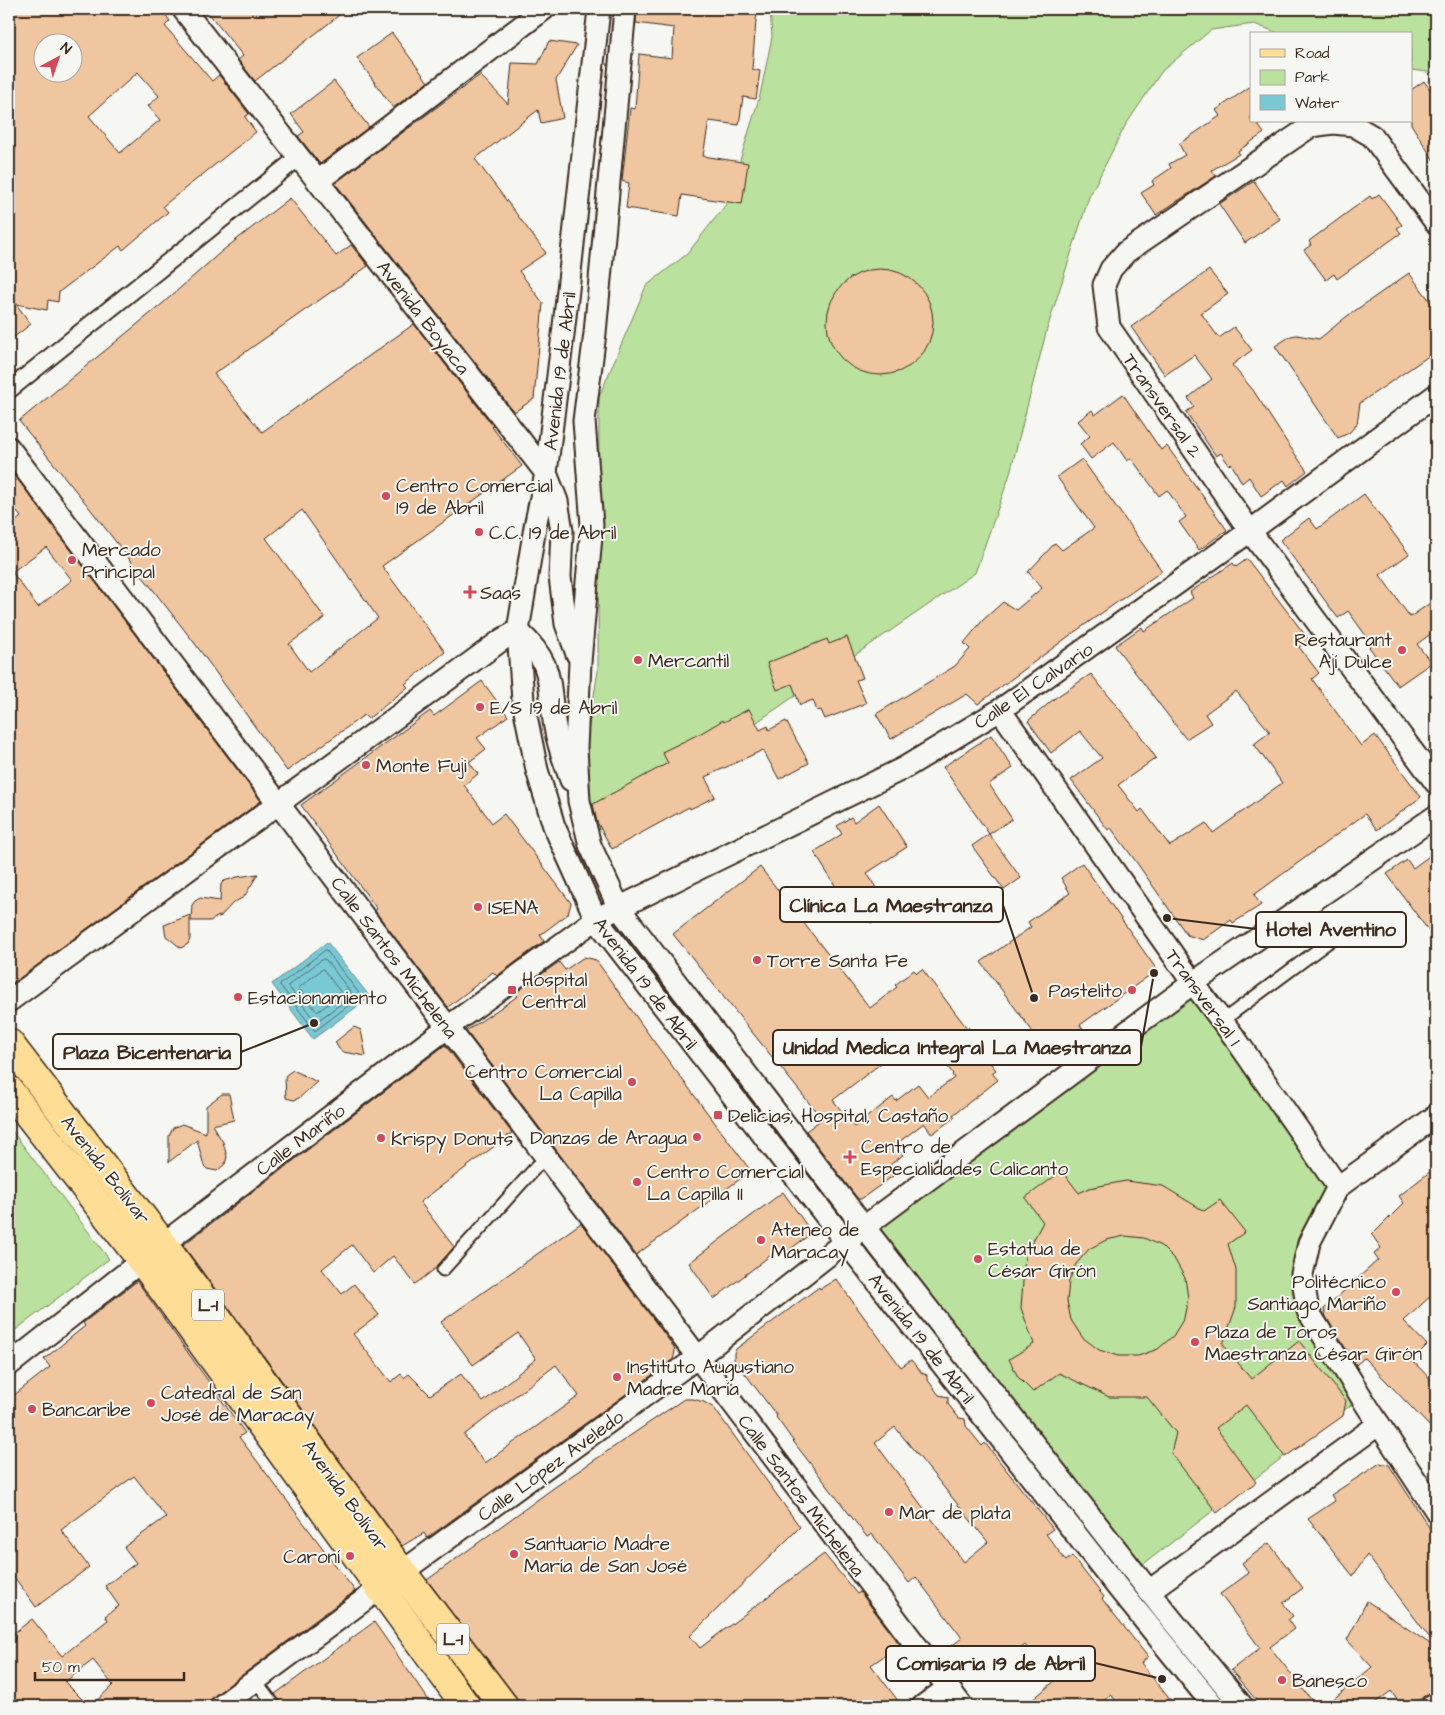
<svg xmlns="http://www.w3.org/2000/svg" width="1445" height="1715" viewBox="0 0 1445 1715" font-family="'Architects Daughter',sans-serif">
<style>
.green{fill:#bae19d;stroke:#7a865e}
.water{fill:#79c9d5;stroke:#60898c}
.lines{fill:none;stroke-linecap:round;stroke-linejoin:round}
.shore{stroke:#546a67;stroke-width:1}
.building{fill:#f0c6a0;stroke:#3b2a1e;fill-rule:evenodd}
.service-casing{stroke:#3b2a1e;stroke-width:15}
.pedestrian-casing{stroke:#3b2a1e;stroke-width:20}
.minor-casing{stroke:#3b2a1e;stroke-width:25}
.primary-casing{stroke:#3b2a1e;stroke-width:31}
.service{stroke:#f6f6f2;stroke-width:11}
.pedestrian{stroke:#f6f6f2;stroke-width:16}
.minor{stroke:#f6f6f2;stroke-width:21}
.primary{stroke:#fedd96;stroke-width:28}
.poi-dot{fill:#d1495b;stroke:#f6f6f2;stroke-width:2}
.labels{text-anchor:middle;stroke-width:4;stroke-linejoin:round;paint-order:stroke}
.shield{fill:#f6f6f2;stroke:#73675e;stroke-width:1}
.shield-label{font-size:18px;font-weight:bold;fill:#3b2a1e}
.street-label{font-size:19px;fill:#3b2a1e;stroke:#f6f6f2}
.poi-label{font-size:19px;fill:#3b2a1e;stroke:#f6f6f2;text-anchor:start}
.leader{fill:none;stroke:#3b2a1e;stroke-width:2}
.callout-dot{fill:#3b2a1e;stroke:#f6f6f2;stroke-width:2}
.callout{fill:#f6f6f2;stroke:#3b2a1e;stroke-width:2}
.callout-label{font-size:20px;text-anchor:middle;font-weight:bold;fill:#3b2a1e}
</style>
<rect width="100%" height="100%" fill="#f6f6f2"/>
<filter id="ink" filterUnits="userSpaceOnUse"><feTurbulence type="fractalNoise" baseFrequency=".02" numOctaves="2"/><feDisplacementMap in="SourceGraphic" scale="10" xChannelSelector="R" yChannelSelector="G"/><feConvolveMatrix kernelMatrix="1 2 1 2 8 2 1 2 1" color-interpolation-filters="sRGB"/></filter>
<g filter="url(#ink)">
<g class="green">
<polygon points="770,9 1436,9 1436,73 1411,70 1411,34 1281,34 1254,24 1211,30 1162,71 1125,126 1089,197 1047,329 1009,477 975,573 593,834 578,792 598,671 599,397 646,286 687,254 727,203 760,95 772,37"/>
<polygon points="1190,992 1329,1188 1295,1279 1355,1402 1141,1566 879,1226"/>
<polygon points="9,1127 109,1259 9,1335"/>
</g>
<polygon class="water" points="327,942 370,997 313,1039 272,984"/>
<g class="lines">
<g class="shore">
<polygon points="326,950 361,996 315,1031 280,985"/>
<polygon points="323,959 326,960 353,995 316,1022 288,986"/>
<polygon points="323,969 342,994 317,1012 299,988"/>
</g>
</g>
<g class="building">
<path d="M 9,9 L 161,9 L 170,21 L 165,26 L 212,81 L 219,75 L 249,114 L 245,117 L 256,132 L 163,206 L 168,212 L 123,250 L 120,246 L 59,292 L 58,302 L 48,300 L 47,310 L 16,304 L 31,324 L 9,341 ZM 42,42 L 72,42 L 72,72 L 42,72 ZM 138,72 L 159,96 L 148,106 L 160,120 L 120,153 L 89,116 Z"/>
<polygon points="205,9 347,9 255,81 238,60 243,56"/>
<polygon points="637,9 757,9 752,69 760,71 756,99 743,97 739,125 709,121 703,156 748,163 742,204 682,195 679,216 626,208 629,183 622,181 630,108 635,109 639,54 672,58 674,28 636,23"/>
<polygon points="392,33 428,82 393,108 357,58"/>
<polygon points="549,41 577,45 556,80 563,118 541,123 538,110 475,159 546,253 519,271 543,303 534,399 514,412 335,183 480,75 508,104 512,63 538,64"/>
<polygon points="334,81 369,127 320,164 298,136 304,132 291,114"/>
<polygon points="1424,81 1436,98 1436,164 1411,124 1411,90"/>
<polygon points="1251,86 1251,121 1255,121 1264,133 1238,151 1239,154 1212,170 1216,176 1156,215 1141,193 1154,185 1152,181 1171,168 1169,164 1185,155 1179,144 1220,116 1216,110"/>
<polygon points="1254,181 1280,219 1245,243 1219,204"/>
<polygon points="1379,194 1402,225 1397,228 1401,233 1337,279 1334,274 1326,280 1304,250 1311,245 1309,241 1370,196 1372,199"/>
<path d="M 290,198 L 336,256 L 351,245 L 368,266 L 214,374 L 262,432 L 414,324 L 493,426 L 492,427 L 522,466 L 382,566 L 445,652 L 405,684 L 408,687 L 368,719 L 364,715 L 287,771 L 196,645 L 88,506 L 19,421 L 162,304 L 222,251 ZM 302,510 L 378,618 L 309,672 L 289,644 L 325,618 L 266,538 Z"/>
<circle cx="880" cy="322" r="53"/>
<polygon points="1209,270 1228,294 1201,313 1219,338 1234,327 1252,350 1232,365 1253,390 1286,441 1307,471 1288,486 1284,480 1261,496 1249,477 1242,483 1231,463 1229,465 1221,453 1216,456 1186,412 1194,407 1188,398 1212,379 1194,355 1165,375 1131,327"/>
<polygon points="1409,273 1436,309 1436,351 1360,403 1357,424 1349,433 1338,438 1275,346 1291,336 1297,335 1319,339 1346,317"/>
<polygon points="1123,394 1161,450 1167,446 1227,530 1199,550 1179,522 1186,517 1167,490 1159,496 1131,458 1127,461 1114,442 1091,459 1080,444 1090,436 1078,421 1092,410 1095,415"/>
<polygon points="1082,459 1162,571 1073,633 978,704 967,694 891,739 876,714 955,666 970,649 964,643 983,620 1003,602 1016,610 1042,588 1028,572 1055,543 1062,550 1094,528 1057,477"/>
<path d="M 9,468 L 261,801 L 9,986 L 9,527 L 21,517 L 9,502 ZM 46,547 L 72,580 L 38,607 L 12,572 Z"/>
<polygon points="1364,494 1409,554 1380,575 1410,617 1436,599 1436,630 1417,644 1431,663 1398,686 1369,647 1372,644 1348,611 1338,618 1280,540 1309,518 1317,529"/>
<polygon points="1247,559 1309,640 1299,647 1319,673 1312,679 1361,746 1375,735 1421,797 1377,830 1365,814 1254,895 1261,905 1233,923 1231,920 1203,940 1187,935 1137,863 1111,828 1108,830 1071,780 1102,758 1080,731 1051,753 1028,721 1055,698 1091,674 1138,732 1156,758 1118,785 1139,812 1142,809 1170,846 1206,823 1213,833 1282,783 1254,744 1270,732 1236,691 1205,714 1211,723 1186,739 1115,646 1142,627 1144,631 1193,598 1190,592 1233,563 1236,567"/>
<polygon points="847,637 863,678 856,680 866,703 825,719 821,710 817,711 813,700 800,705 792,684 777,690 767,663 827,639 829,644"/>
<polygon points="482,681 508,716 477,738 486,749 469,762 478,774 464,785 492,823 504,814 571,903 568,914 540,935 544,941 497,976 493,972 448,1007 375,911 377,909 301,805 430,711 434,716"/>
<polygon points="749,709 760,730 768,726 769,730 786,721 809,763 779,779 763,750 705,777 715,797 690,809 689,807 612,849 597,822 593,804 668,763 662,752 703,732 723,720 724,722"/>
<polygon points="991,735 1013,768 989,784 1012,819 989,834 943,767"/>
<polygon points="879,804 907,847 867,873 890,911 871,923 849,891 841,895 814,852 842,834 837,826 851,817 854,822"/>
<polygon points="989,834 1021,878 1004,890 972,846"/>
<polygon points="1436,851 1436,941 1387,874 1407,860 1413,868"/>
<polygon points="1082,863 1157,970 1080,1025 1086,1034 1053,1059 981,962 1031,927 1028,922 1070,893 1061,878"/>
<path d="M 760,867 L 870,1008 L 897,987 L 895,985 L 914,970 L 917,973 L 922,969 L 967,1028 L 968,1027 L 980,1043 L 976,1045 L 996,1070 L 992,1073 L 998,1080 L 953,1115 L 955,1117 L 932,1134 L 924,1123 L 895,1145 L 903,1155 L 886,1168 L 893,1176 L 861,1199 L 858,1199 L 806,1131 L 822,1119 L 673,934 ZM 922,1032 L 953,1074 L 952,1075 L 954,1078 L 928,1097 L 918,1084 L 896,1101 L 893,1097 L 854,1127 L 833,1100 Z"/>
<polygon points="258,874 244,897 233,903 219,918 219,916 210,921 191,921 192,905 195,901 200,898 220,901 221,884 224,881 237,877"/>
<polygon points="190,915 190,939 188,944 181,948 166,936 164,925"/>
<polygon points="584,957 596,960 652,1039 751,1171 636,1255 466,1031 518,996 515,993 559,962 565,970"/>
<polygon points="354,1027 361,1030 366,1056 343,1052 339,1049 335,1042"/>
<path d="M 445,1045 L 512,1133 L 420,1202 L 454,1247 L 436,1268 L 422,1279 L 415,1284 L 393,1256 L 373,1273 L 352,1245 L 322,1269 L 342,1294 L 354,1284 L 379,1315 L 353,1334 L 391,1382 L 401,1374 L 404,1378 L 409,1374 L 430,1395 L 461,1374 L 483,1402 L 536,1359 L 518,1333 L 473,1365 L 441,1322 L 581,1223 L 674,1347 L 675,1352 L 673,1360 L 427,1538 L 424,1533 L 402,1546 L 183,1245 ZM 556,1365 L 579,1396 L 485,1463 L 464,1435 Z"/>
<polygon points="293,1070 317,1082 299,1098 294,1100 286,1098 285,1078 286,1075"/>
<polygon points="222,1094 229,1094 234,1120 212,1125 223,1142 227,1157 225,1164 217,1171 207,1169 204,1166 197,1140 169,1162 169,1136 173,1128 182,1124 206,1133 206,1106"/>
<polygon points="1436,1167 1436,1291 1404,1321 1427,1345 1412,1360 1436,1385 1436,1433 1364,1358 1356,1365 1326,1317 1324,1309 1378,1260 1374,1254 1381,1248 1372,1235 1404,1203 1399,1196"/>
<path d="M 1062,1171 L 1079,1193 L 1089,1188 L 1126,1181 L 1163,1186 L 1204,1211 L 1220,1200 L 1245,1232 L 1228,1244 L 1236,1270 L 1236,1307 L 1223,1344 L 1251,1379 L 1299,1341 L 1346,1401 L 1343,1416 L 1285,1457 L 1246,1405 L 1216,1428 L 1256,1482 L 1217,1513 L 1171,1453 L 1176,1433 L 1147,1397 L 1109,1397 L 1059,1373 L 1033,1392 L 1018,1377 L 1009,1359 L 1034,1344 L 1021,1308 L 1025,1256 L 1043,1222 L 1025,1198 ZM 1125,1236 L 1144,1238 L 1161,1246 L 1175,1260 L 1185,1278 L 1188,1298 L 1184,1318 L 1173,1336 L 1158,1349 L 1138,1356 L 1118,1356 L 1099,1350 L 1082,1337 L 1071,1320 L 1067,1301 L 1069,1281 L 1076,1264 L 1089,1249 L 1106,1240 Z"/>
<polygon points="783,1192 812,1233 785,1253 780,1248 714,1299 689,1263"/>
<path d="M 836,1279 L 901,1367 L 911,1360 L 922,1373 L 927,1375 L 927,1379 L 939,1395 L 948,1397 L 948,1404 L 959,1418 L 965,1419 L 966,1426 L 982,1446 L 985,1443 L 1034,1505 L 1053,1529 L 1046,1534 L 1066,1561 L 1072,1556 L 1104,1597 L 1102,1599 L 1148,1657 L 1141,1663 L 1175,1706 L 1119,1706 L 1111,1694 L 1098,1706 L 1025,1706 L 1057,1679 L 1036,1653 L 1034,1655 L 1025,1645 L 977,1682 L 950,1647 L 962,1638 L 916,1577 L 909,1583 L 872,1534 L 867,1537 L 796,1445 L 776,1417 L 777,1416 L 734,1359 L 734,1353 L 736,1349 L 819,1287 L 820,1289 ZM 895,1427 L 988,1542 L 964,1562 L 875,1443 Z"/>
<polygon points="137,1281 245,1433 239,1437 355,1591 214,1696 210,1701 209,1706 91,1706 113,1685 93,1660 65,1682 89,1706 9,1706 9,1637 32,1619 62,1656 108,1620 105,1616 119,1606 105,1586 136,1563 124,1547 166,1517 134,1476 61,1530 89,1567 36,1607 9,1570 9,1399 50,1367 44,1359 85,1326 83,1323"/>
<polygon points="684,1399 693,1399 704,1402 714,1408 800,1527 690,1636 700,1648 824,1554 857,1594 860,1592 900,1645 871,1665 902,1706 523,1706 427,1580 555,1487"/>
<polygon points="1380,1463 1389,1465 1436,1538 1436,1646 1367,1555 1353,1576 1308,1519 1335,1501 1331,1495"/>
<polygon points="1269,1543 1303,1588 1283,1603 1293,1616 1288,1620 1294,1629 1270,1647 1316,1706 1261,1706 1231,1670 1260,1648 1220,1594 1249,1573 1242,1563"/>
<polygon points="1367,1601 1436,1648 1436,1687 1411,1706 1401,1706 1391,1691 1371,1706 1325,1706 1372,1667 1347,1640"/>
<polygon points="374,1622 433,1706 282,1706 275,1694"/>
</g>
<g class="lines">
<defs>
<g id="service">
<polyline points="1222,1021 1331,940"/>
<polyline points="443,1270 537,1166 547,1158"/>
<polyline points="255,1680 275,1706"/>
</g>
<polyline id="pedestrian" points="9,390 299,157"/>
<g id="minor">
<polyline points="183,9 546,473 557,501 562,531 560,577 566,624 577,654"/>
<polyline points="599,9 563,335 546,473 535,527 518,631 523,701 537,770 554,826 596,919 846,1242 1119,1589 1214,1706"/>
<polyline points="625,9 595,333 584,421 592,525 580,662 576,748 579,801 590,845 619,908 864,1227 1163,1609 1242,1706"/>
<polyline points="318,181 544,9"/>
<polyline points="1436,223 1372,136 1353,125 1333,123 1311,126 1126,252 1111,269 1104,285 1109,327 1250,531 1436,783"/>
<polyline points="9,448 962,1706"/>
<polyline points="1000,710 1193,983 1235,1038 1338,1187"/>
<path d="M 9,1001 L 503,639 L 518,631 C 553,663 548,679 554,721 C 557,742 564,761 571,780"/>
<polyline points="1436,1116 1338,1187 1309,1243 1302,1274 1308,1311 1367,1406 1436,1511"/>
<polyline points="9,1365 163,1244 448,1027 596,919 904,768 1000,710 1250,531 1436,395"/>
<polyline points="1149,1591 1379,1424"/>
<polyline points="221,1706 402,1572 698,1357 864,1227 1193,983 1436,816"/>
<polyline points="923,1706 948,1688"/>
<polyline points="1432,1706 1436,1703"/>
</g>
<g id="primary">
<polyline points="9,1043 163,1244 402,1572 504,1706"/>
<polyline points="9,1090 142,1261 466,1706"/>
</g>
</defs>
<use href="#service" class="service-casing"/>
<use href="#pedestrian" class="pedestrian-casing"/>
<use href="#minor" class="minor-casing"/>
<use href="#primary" class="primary-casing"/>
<use href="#service" class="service"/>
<use href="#pedestrian" class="pedestrian"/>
<use href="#minor" class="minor"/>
<use href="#primary" class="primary"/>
</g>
</g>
<g class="poi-dot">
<circle cx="386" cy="496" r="5"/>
<circle cx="479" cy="532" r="5"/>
<circle cx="72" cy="560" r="5"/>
<path d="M467.5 584.5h5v5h5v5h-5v5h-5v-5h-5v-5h5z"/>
<circle cx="1402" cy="650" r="5"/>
<circle cx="638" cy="660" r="5"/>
<circle cx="480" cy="707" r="5"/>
<circle cx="366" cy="765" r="5"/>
<circle cx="478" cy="907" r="5"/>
<circle cx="757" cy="960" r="5"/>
<rect x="507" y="985" width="10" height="10" rx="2.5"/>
<circle cx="1132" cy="990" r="5"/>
<circle cx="238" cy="997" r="5"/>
<circle cx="632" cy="1082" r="5"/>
<rect x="713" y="1110" width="10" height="10" rx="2.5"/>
<circle cx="697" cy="1137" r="5"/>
<circle cx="381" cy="1138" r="5"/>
<path d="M847.5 1149.5h5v5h5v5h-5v5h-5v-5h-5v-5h5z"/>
<circle cx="637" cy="1182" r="5"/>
<circle cx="761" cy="1240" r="5"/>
<circle cx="978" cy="1259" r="5"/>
<circle cx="1396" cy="1292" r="5"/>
<circle cx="1195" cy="1342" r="5"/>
<circle cx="617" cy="1377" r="5"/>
<circle cx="151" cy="1403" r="5"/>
<circle cx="32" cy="1409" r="5"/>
<circle cx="889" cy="1512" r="5"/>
<circle cx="514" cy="1554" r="5"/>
<circle cx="350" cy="1556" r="5"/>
<circle cx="1282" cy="1680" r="5"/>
</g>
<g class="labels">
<g class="shield">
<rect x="192" y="1289.5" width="32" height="31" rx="4"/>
<rect x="437" y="1623.5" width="32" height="31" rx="4"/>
</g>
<g class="shield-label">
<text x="208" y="1311">L-1</text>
<text x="453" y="1645">L-1</text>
</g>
<g class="street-label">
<text transform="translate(424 317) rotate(52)" y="7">Avenida Boyaca</text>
<text transform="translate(559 371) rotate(-83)" y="7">Avenida 19 de Abril</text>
<text transform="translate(1163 405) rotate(55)" y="7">Transversal 2</text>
<text transform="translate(1033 685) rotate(-34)" y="7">Calle El Calvario</text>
<text transform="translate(395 957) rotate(53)" y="7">Calle Santos Michelena</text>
<text transform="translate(646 983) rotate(53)" y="7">Avenida 19 de Abril</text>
<text transform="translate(1204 997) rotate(54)" y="7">Transversal 1</text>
<text transform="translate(300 1139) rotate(-37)" y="7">Calle Mariño</text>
<text transform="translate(106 1169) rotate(52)" y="7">Avenida Bolívar</text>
<text transform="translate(922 1338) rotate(52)" y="7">Avenida 19 de Abril</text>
<text transform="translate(550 1465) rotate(-36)" y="7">Calle López Aveledo</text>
<text transform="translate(346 1495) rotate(54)" y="7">Avenida Bolívar</text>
<text transform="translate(802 1495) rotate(53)" y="7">Calle Santos Michelena</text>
</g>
<g class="poi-label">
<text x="396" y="492">Centro Comercial<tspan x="396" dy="22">19 de Abril</tspan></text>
<text x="489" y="539">C.C. 19 de Abril</text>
<text x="82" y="556">Mercado<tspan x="82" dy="22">Principal</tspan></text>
<text x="480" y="599">Saas</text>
<text x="1392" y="646" text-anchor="end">Restaurant<tspan x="1392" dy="22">Ají Dulce</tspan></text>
<text x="648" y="667">Mercantil</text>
<text x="490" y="714">E/S 19 de Abril</text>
<text x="376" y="772">Monte Fuji</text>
<text x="488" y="914">ISENA</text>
<text x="767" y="967">Torre Santa Fe</text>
<text x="522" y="986">Hospital<tspan x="522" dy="22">Central</tspan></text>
<text x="1122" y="997" text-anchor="end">Pastelito</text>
<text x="248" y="1004">Estacionamiento</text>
<text x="622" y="1078" text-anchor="end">Centro Comercial<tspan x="622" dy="22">La Capilla</tspan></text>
<text x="728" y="1122">Delicias, Hospital, Castaño</text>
<text x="687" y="1144" text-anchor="end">Danzas de Aragua</text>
<text x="391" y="1145">Krispy Donuts</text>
<text x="861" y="1153">Centro de<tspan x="861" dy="22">Especialidades Calicanto</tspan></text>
<text x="647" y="1178">Centro Comercial<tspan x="647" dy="22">La Capilla II</tspan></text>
<text x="771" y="1236">Ateneo de<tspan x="771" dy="22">Maracay</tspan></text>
<text x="988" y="1255">Estatua de<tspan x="988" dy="22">César Girón</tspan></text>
<text x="1386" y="1288" text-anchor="end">Politécnico<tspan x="1386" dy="22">Santiago Mariño</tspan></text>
<text x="1205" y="1338">Plaza de Toros<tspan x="1205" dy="22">Maestranza César Girón</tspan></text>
<text x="627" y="1373">Instituto Augustiano<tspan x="627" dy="22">Madre María</tspan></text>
<text x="161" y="1399">Catedral de San<tspan x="161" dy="22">José de Maracay</tspan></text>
<text x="42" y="1416">Bancaribe</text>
<text x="899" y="1519">Mar de plata</text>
<text x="524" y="1550">Santuario Madre<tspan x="524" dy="22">María de San José</tspan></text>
<text x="340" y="1563" text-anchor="end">Caroní</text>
<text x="1292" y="1687">Banesco</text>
</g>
</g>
<path class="leader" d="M1034 998L1003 905M1167 918L1256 929M1154 973L1141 1047M314 1023L241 1052M1162 1679L1095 1663"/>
<g class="callout-dot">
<circle cx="1034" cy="998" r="5"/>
<circle cx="1167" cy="918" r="5"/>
<circle cx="1154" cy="973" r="5"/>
<circle cx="314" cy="1023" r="5"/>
<circle cx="1162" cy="1679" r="5"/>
</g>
<g class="callout">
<rect x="780" y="887" width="223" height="35" rx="5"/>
<rect x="1256" y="912" width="150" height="35" rx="5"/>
<rect x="773" y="1030" width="368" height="35" rx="5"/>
<rect x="53" y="1034" width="188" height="35" rx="5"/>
<rect x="886" y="1646" width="209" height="35" rx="5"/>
</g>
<g class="callout-label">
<text x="891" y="912">Clínica La Maestranza</text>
<text x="1331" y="936">Hotel Aventino</text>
<text x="957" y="1054">Unidad Medica Integral La Maestranza</text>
<text x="147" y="1059">Plaza Bicentenaria</text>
<text x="991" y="1670">Comisaria 19 de Abril</text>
</g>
<rect width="1445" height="1715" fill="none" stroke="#f6f6f2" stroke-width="30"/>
<rect x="15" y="15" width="1415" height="1685" fill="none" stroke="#3b2a1e" stroke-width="2" filter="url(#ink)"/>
<rect x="1250" y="32" width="162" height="90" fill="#f6f6f2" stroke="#aba49d"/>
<rect x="1260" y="49" width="25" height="8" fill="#fedd96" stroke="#aba49d"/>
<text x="1295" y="58" font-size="15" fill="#3b2a1e">Road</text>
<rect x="1260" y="70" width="25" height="15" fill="#bae19d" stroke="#aba49d"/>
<text x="1295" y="82" font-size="15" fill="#3b2a1e">Park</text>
<rect x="1260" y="95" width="25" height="15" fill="#79c9d5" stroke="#aba49d"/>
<text x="1295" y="108" font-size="15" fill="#3b2a1e">Water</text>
<g transform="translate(58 58) rotate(40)"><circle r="24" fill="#f6f6f2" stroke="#aba49d"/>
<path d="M0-4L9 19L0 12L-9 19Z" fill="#d1495b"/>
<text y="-8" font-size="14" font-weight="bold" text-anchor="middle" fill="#3b2a1e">N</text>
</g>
<path d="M35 1672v8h149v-8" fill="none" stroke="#3b2a1e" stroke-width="2.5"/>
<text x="42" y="1672" font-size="15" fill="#3b2a1e" stroke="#f6f6f2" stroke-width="4" paint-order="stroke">50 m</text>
</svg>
